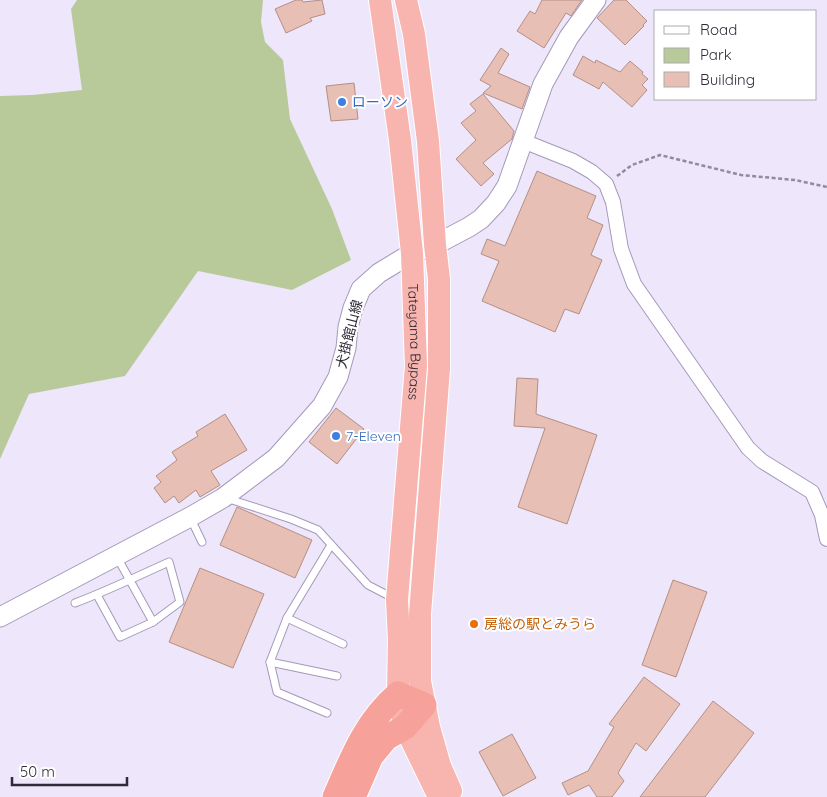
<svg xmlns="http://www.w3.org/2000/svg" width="827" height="797" viewBox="0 0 827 797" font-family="Quicksand,'Noto Sans JP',sans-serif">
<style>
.green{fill:#b9ca9a}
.building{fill:#e7bfb4;stroke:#b48f85}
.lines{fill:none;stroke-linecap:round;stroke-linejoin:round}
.service-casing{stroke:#a499b9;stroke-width:9}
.minor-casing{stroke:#a499b9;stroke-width:16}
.secondary-casing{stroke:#a499b9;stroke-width:21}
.trunk-casing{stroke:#fff;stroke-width:24}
.motorway-casing{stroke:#fff;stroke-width:27}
.path{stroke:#918b9c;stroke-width:2.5;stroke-dasharray:4 2.5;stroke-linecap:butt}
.service{stroke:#fff;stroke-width:7}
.minor{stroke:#fff;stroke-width:14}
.secondary{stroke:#fff;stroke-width:19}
.trunk{stroke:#f8b4ae;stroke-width:22}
.motorway{stroke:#f6a19a;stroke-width:25}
.shop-dot{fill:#3f7fe0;stroke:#fff;stroke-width:2}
.food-dot{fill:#e8710a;stroke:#fff;stroke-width:2}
.labels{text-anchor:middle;stroke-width:4;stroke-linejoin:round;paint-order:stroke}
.shop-label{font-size:14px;fill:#366cbe;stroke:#fff;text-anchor:start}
.street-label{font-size:14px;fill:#2f2a37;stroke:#fff}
.food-label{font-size:14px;fill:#c56008;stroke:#fff;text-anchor:start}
</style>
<rect width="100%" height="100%" fill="#eee6fb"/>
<polygon class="green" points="77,0 263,0 261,22 265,42 283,60 290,119 332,209 351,260 292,290 198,271 125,376 29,394 0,459 0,96 32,95 82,90 71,9"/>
<g class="building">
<polygon points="296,0 302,0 303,2 322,0 325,14 310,18 312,21 286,33 275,9"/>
<polygon points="542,0 582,0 571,16 566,13 544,48 517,31 530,11 535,14"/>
<polygon points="614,0 626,0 647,21 643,25 644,26 625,45 597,18"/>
<polygon points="501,48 509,54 498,73 530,87 522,109 483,93 491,86 480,80"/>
<polygon points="583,56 595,63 596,60 620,72 630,61 643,72 642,74 648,79 642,85 647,90 632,107 603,82 599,89 573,75"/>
<polygon points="354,83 358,119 331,121 326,86"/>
<polygon points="483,94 514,131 512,139 483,163 494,174 481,186 456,159 476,140 461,123 476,111 470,104"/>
<polygon points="537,171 596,196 587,218 603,225 591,255 602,260 579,314 565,309 555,332 482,301 499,261 481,254 487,239 505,246"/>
<polygon points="517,378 538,379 536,414 597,435 567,524 518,507 545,428 514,426"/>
<polygon points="336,408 364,429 337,464 309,442"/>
<polygon points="225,414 247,450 211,471 220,485 200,497 196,490 179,503 174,496 165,503 154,488 161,482 156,476 177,460 172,452 198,436 196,432"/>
<polygon points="237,507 312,540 295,578 220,545"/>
<polygon points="200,568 264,594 233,668 169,642"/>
<polygon points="673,580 707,592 676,677 642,665"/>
<polygon points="644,677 680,704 646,751 636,743 618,773 624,781 612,797 597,797 589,785 568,795 562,783 588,771 614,727 609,724"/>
<polygon points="713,701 754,733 705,797 640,797"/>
<polygon points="512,734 536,778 503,796 479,752"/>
</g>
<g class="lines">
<defs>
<g id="service">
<polyline points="226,498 291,519 318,530 368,585 395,599"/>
<polyline points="190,517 202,542"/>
<polyline points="331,545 287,618 343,644"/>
<polyline points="97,595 120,637 153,622"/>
<path d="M 75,603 C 107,591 138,576 169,562 L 180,602 L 153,622 L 117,557"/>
<polyline points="287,618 270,662 337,676"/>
<polyline points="270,662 277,692 327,713"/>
</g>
<polyline id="minor" points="523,141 573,161 592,172 606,184 613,202 621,249 634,284 748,448 762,461 812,492 822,515 827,539"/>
<polyline id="secondary" points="0,617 190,517 223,498 276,458 322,406 338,377 346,348 348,327 353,308 361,289 379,273 412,253 435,245 469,227 481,219 496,203 507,186 543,84 569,37 596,0"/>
<g id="trunk">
<path id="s1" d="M 380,0 L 400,140 L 412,253 L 416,366 L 397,600 L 399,640 L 398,694 L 405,727 L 439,797"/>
<polyline points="406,0 414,34 428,141 435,245 439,279 439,369 420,614 420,681 429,727 440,766 451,791"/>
</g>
<path id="motorway" d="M 335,797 C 352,758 365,723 398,694 L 424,705 L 405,727 L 386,738 L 371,756 L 353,797"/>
</defs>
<use href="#service" class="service-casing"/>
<use href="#minor" class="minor-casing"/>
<use href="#secondary" class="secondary-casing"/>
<use href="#trunk" class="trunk-casing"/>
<use href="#motorway" class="motorway-casing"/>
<polyline class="path" points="617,176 632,165 660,155 741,175 795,180 827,187"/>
<use href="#service" class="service"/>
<use href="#minor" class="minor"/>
<use href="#secondary" class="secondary"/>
<use href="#trunk" class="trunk"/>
<use href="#motorway" class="motorway"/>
</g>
<g class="shop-dot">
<circle cx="342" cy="102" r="5"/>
<circle cx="336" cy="436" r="5"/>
</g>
<circle class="food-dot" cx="474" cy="624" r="5"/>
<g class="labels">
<g class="shop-label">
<text x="352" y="107">ローソン</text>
<text x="346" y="441">7-Eleven</text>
</g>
<g class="street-label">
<text transform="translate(349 334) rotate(-76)" y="5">犬掛館山線</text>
<text dy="5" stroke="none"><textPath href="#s1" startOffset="344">Tateyama Bypass</textPath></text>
</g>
<g class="food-label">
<text x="484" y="629">房総の駅とみうら</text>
</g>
</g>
<rect x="654" y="10" width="162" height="90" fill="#ffffff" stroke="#acaaaf"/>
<rect x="664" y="26" width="25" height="8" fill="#ffffff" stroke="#acaaaf"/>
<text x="700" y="35" font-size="15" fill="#2f2a37">Road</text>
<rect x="664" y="48" width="25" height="15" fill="#b9ca9a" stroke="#acaaaf"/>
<text x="700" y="60" font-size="15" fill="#2f2a37">Park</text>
<rect x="664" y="72" width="25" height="15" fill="#e7bfb4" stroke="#acaaaf"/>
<text x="700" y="85" font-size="15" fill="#2f2a37">Building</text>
<path d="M12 777v8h115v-8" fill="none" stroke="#2f2a37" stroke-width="2.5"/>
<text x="20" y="777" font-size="15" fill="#2f2a37" stroke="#ffffff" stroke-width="4" paint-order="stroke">50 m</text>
</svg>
